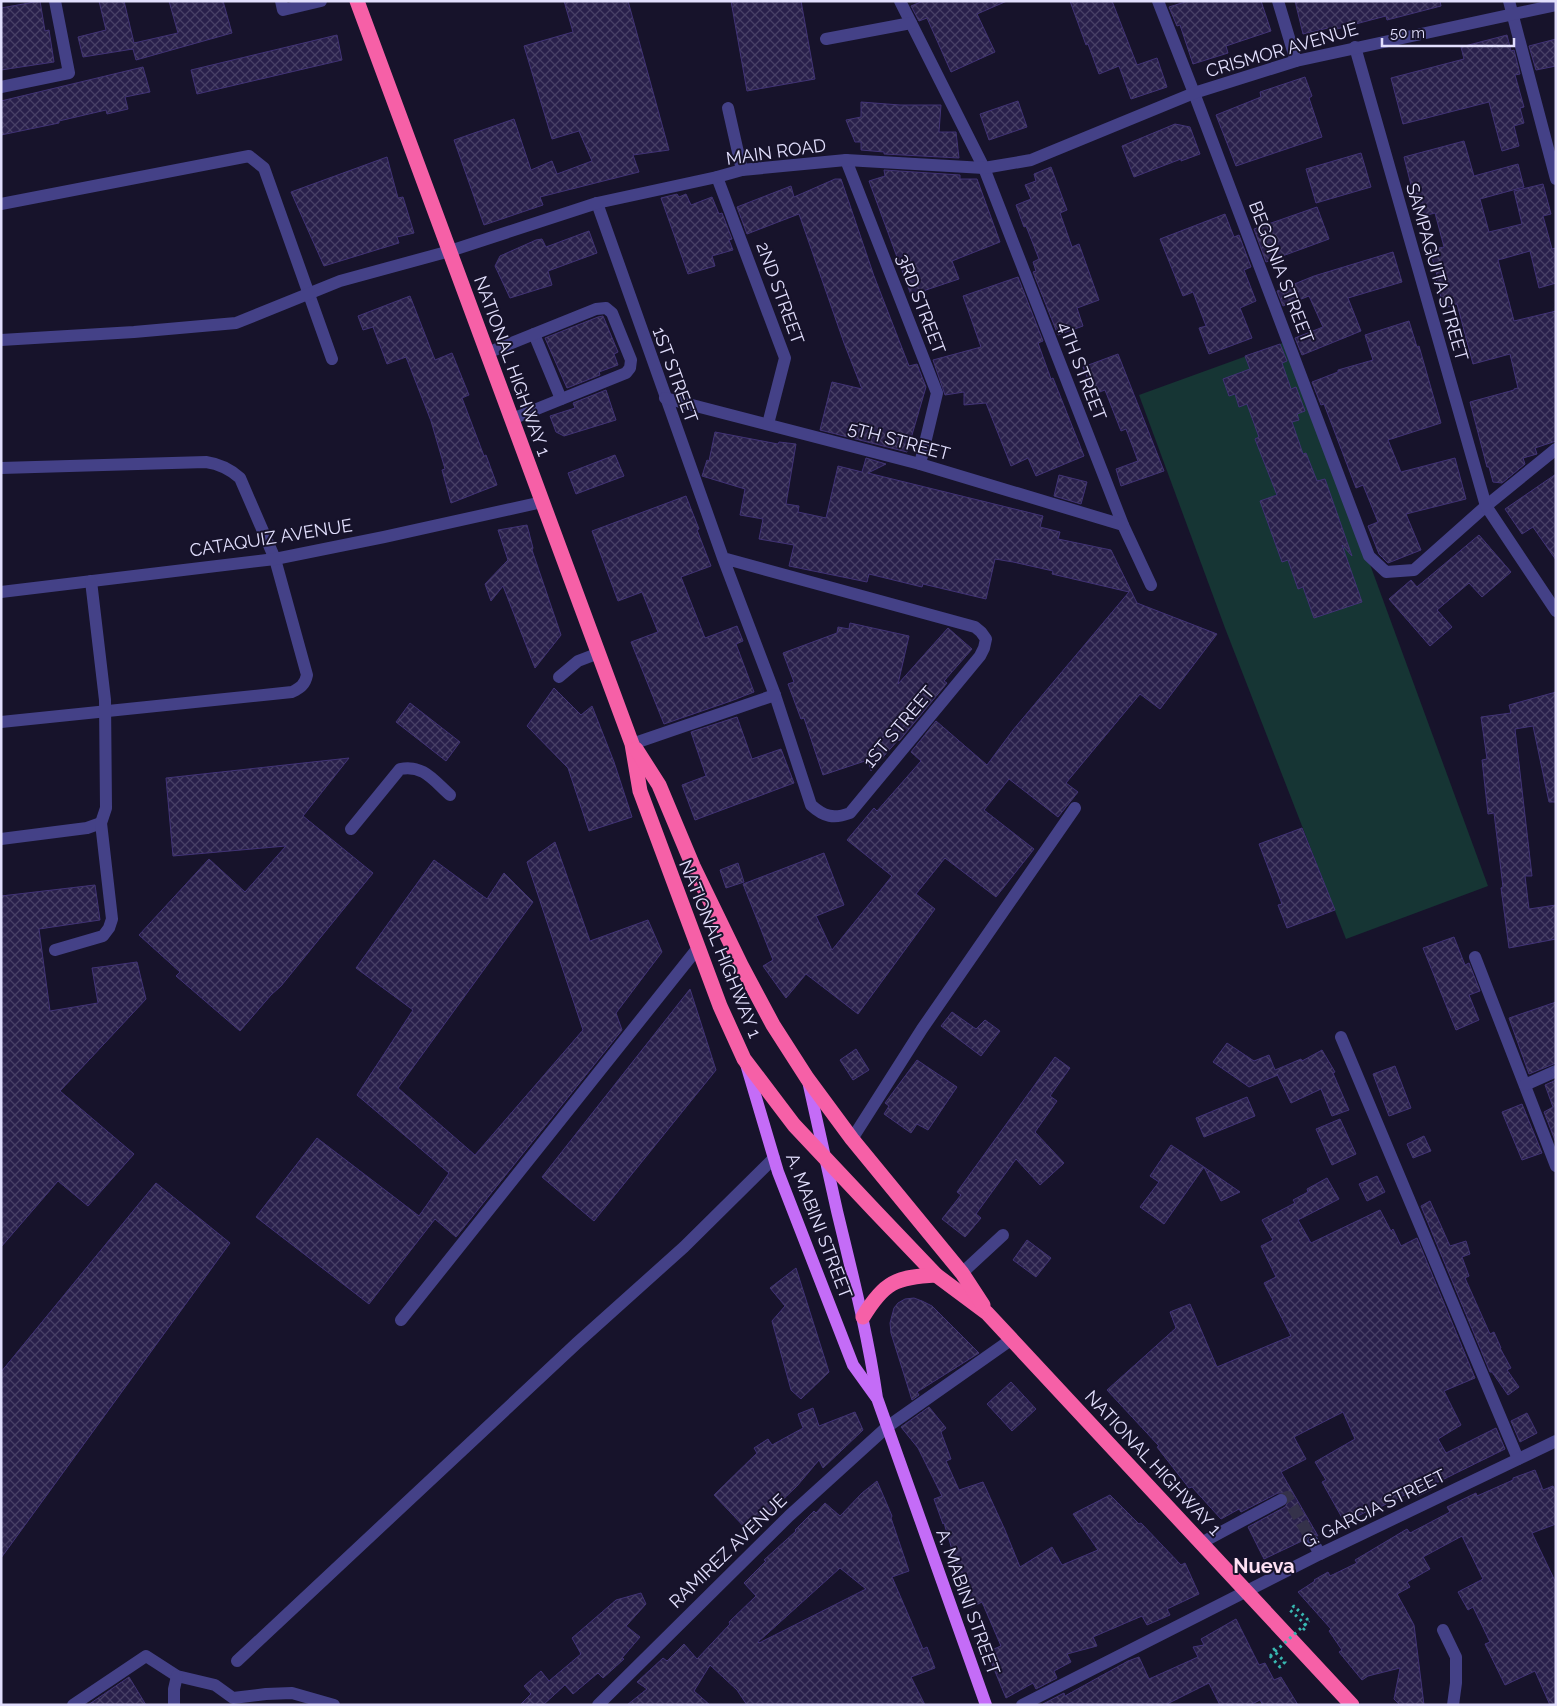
<svg xmlns="http://www.w3.org/2000/svg" width="1557" height="1706" viewBox="0 0 1557 1706" font-family="Raleway,sans-serif">
<style>
.grass{fill:#163534}
.building{fill:url(#building-cross-hatch);stroke:#413375;fill-rule:evenodd}
.lines{fill:none;stroke-linecap:round;stroke-linejoin:round}
.minor-tunnel{stroke:#35324a;stroke-width:12;stroke-dasharray:12 6;stroke-linecap:butt}
.path{stroke:#38b8b1;stroke-width:3;stroke-dasharray:2.5 4;stroke-linecap:butt}
.minor{stroke:#444187;stroke-width:12}
.major{stroke:#c46cf7;stroke-width:12}
.highway{stroke:#f660a7;stroke-width:15}
.path-bridge{stroke:#38b8b1;stroke-width:3;stroke-dasharray:2.5 4;stroke-linecap:butt}
.labels{text-anchor:middle;stroke-width:4;stroke-linejoin:round;paint-order:stroke}
.street-label{font-size:18px;fill:#e2dffd;stroke:#17132b}
.quarter-label{font-size:20px;font-weight:bold;fill:#fde0f3;stroke:#17132b}
</style>
<defs>
<pattern id="building-cross-hatch" width="8" height="8" patternUnits="userSpaceOnUse" patternTransform="scale(1.25)"><rect width="8" height="8" fill="#29204b"/><path d="M0 0l8 8M0 8l8-8" fill="none" stroke="#484066"/></pattern>
</defs>
<rect width="100%" height="100%" fill="#17132b"/>
<polygon class="grass" points="1288,341 1488,886 1346,939 1225,628 1139,395"/>
<g class="building">
<polygon points="40,1 45,31 49,30 54,62 1,70 1,8"/>
<polygon points="99,1 124,1 134,43 178,33 169,1 223,1 232,33 136,60 133,49 83,57 78,37 106,30"/>
<polygon points="564,1 628,1 669,150 633,155 639,172 540,197 543,205 484,225 454,140 514,119 531,170 552,161 557,174 592,161 579,131 552,139 524,46 573,32"/>
<polygon points="731,1 801,1 815,79 747,91"/>
<polygon points="923,1 1007,1 977,14 995,52 951,72 927,18 919,21 911,6"/>
<polygon points="1070,1 1112,1 1137,65 1157,58 1167,87 1131,99 1119,66 1099,74 1088,44 1086,45"/>
<polygon points="1188,1 1261,1 1271,31 1226,46 1228,53 1193,64 1180,25 1177,26 1169,7"/>
<polygon points="1295,1 1440,1 1441,6 1387,20 1386,16 1329,31 1328,28 1303,34"/>
<polygon points="337,35 342,60 197,94 191,70"/>
<polygon points="1507,35 1511,51 1514,50 1520,74 1515,75 1524,107 1520,108 1524,123 1514,126 1519,146 1502,151 1489,102 1403,124 1391,78 1464,59 1461,47"/>
<polygon points="1556,39 1556,66 1536,70 1529,46"/>
<polygon points="143,67 150,92 125,97 128,109 107,114 106,110 59,121 59,123 1,135 1,101"/>
<polygon points="1305,77 1312,96 1309,98 1322,137 1236,166 1216,115 1261,97 1260,92"/>
<polygon points="1018,101 1027,127 989,140 980,114"/>
<polygon points="861,102 900,105 941,105 939,132 956,132 959,158 884,154 884,152 861,150 861,142 855,142 846,120 861,117"/>
<polygon points="1175,124 1190,127 1200,154 1181,161 1181,159 1134,177 1122,146"/>
<polygon points="1464,141 1474,176 1518,164 1524,187 1480,199 1489,232 1522,224 1514,191 1543,184 1551,214 1543,216 1552,249 1556,248 1556,283 1539,288 1530,251 1498,260 1514,321 1556,311 1556,441 1535,448 1537,454 1523,458 1525,464 1502,483 1493,482 1489,467 1487,467 1470,402 1514,390 1514,389 1518,388 1510,354 1473,364 1457,304 1444,308 1436,279 1438,279 1430,250 1444,247 1435,213 1419,217 1404,157"/>
<polygon points="1361,153 1371,187 1316,203 1306,169"/>
<polygon points="387,157 398,198 403,197 414,233 397,237 399,243 324,266 291,192"/>
<polygon points="1051,167 1067,210 1060,213 1072,247 1079,244 1099,300 1077,308 1083,326 1058,335 1033,272 1036,271 1033,262 1039,259 1026,226 1024,227 1016,205 1031,199 1025,185 1036,181 1034,174"/>
<polygon points="884,170 960,175 960,179 977,179 1000,242 952,261 959,279 911,295 869,181 885,176"/>
<polygon points="835,179 841,179 874,276 909,366 917,364 926,387 907,452 820,430 832,382 862,389 844,343 799,214 747,234 737,207 791,186 794,197"/>
<polygon points="677,194 679,197 686,194 691,205 712,197 719,214 722,213 732,239 729,240 733,250 712,256 715,266 688,274 661,198"/>
<polygon points="1317,207 1329,239 1266,262 1254,229"/>
<polygon points="1225,214 1234,237 1239,235 1251,267 1244,270 1256,301 1240,308 1252,338 1209,354 1199,328 1206,326 1193,292 1183,296 1160,239"/>
<polygon points="589,231 597,253 548,271 552,285 510,298 495,266 500,256 536,240 542,239 546,247"/>
<polygon points="1393,252 1402,282 1348,298 1361,331 1302,355 1295,338 1323,327 1309,296 1283,306 1277,291 1314,276"/>
<polygon points="1018,277 1043,341 1038,343 1051,379 1053,378 1084,456 1036,476 1028,458 1011,466 986,403 964,405 964,392 945,395 933,360 981,347 963,296"/>
<polygon points="410,296 435,360 452,353 469,395 462,398 484,456 486,455 497,485 451,503 442,470 445,469 431,421 406,357 387,364 373,327 363,330 358,316"/>
<polygon points="603,316 618,352 614,354 618,365 599,372 600,375 567,388 545,338 598,317"/>
<polygon points="1409,321 1417,347 1419,346 1441,423 1388,440 1401,472 1455,458 1466,499 1406,514 1421,550 1388,563 1379,554 1368,526 1378,522 1363,485 1356,488 1324,404 1321,405 1312,382 1338,372 1338,370 1373,360 1365,335"/>
<polygon points="1280,344 1287,361 1282,363 1291,389 1296,387 1305,411 1297,414 1299,420 1292,422 1303,454 1306,453 1317,481 1325,479 1352,556 1342,545 1362,602 1314,618 1303,587 1298,589 1288,560 1282,562 1260,501 1277,495 1255,439 1259,437 1247,404 1239,407 1235,394 1229,396 1223,379 1250,369 1245,356"/>
<polygon points="1118,354 1164,471 1121,486 1116,469 1138,461 1126,429 1121,431 1105,390 1094,394 1083,367"/>
<polygon points="606,390 616,420 564,436 556,432 550,416 575,408 573,403"/>
<polygon points="715,432 778,444 779,442 796,444 786,504 799,506 798,512 826,518 838,466 862,472 866,458 886,464 868,473 1043,516 1040,527 1060,532 1058,539 1111,550 1137,603 1217,634 1160,709 1140,694 1066,783 1078,792 1058,817 1009,779 984,810 1034,849 996,897 945,858 916,894 935,909 858,1014 806,974 786,998 763,966 773,960 743,884 824,853 844,905 816,916 832,950 892,876 847,840 874,808 877,811 921,761 911,752 936,721 987,765 1013,730 1129,592 1052,574 1053,571 1013,562 995,559 986,599 923,584 922,587 869,574 867,582 789,566 794,545 759,539 763,519 740,515 745,489 702,476 707,460 709,461"/>
<polygon points="615,455 624,476 576,494 568,473"/>
<polygon points="1556,474 1556,560 1533,527 1522,534 1505,509"/>
<polygon points="1059,475 1087,482 1081,504 1054,496"/>
<polygon points="686,496 699,529 697,530 711,566 681,577 705,638 737,626 743,641 736,644 754,692 731,701 664,724 631,642 658,632 642,592 618,601 592,531"/>
<polygon points="527,525 533,548 532,550 561,635 535,668 503,586 491,601 485,584 508,560 498,530"/>
<polygon points="1479,535 1511,572 1482,597 1469,583 1437,610 1452,627 1430,646 1389,599 1411,580 1417,587"/>
<polygon points="850,623 909,636 898,684 948,628 972,649 944,681 947,683 899,741 898,740 871,771 868,760 823,775 804,718 801,719 788,684 794,682 783,653 837,633 838,627 849,629"/>
<polygon points="554,688 581,715 592,706 614,762 632,817 589,831 568,768 527,726"/>
<polygon points="1556,692 1556,802 1549,802 1533,726 1515,729 1532,876 1525,876 1529,909 1556,905 1556,939 1509,948 1501,888 1503,887 1494,813 1488,814 1482,760 1487,759 1481,717 1511,713 1509,705"/>
<polygon points="410,703 460,742 446,761 396,722"/>
<polygon points="737,717 752,759 781,749 794,783 695,820 682,785 706,776 691,732"/>
<polygon points="349,758 303,816 373,873 281,986 271,995 240,1031 176,976 180,972 139,935 209,859 245,892 286,846 173,856 166,778"/>
<polygon points="1302,828 1335,910 1287,928 1278,905 1282,904 1259,844"/>
<polygon points="555,842 590,941 648,920 662,952 616,1013 622,1030 456,1237 435,1219 369,1304 256,1217 317,1138 419,1216 449,1173 357,1095 413,1010 356,968 434,860 487,899 504,873 533,902 398,1088 475,1155 583,1030 527,862"/>
<polygon points="738,863 744,882 726,888 720,870"/>
<polygon points="95,885 100,920 39,929 50,1011 98,1003 92,968 108,966 137,962 146,999 60,1091 134,1154 88,1206 58,1181 1,1247 1,896"/>
<polygon points="1454,937 1465,965 1469,963 1480,991 1469,995 1479,1020 1456,1030 1423,948"/>
<polygon points="690,989 716,1070 594,1221 542,1177"/>
<polygon points="1556,1002 1556,1063 1529,1074 1509,1018"/>
<polygon points="952,1012 976,1029 985,1020 1000,1031 981,1056 941,1026"/>
<polygon points="1227,1043 1254,1061 1269,1055 1275,1070 1301,1059 1302,1061 1322,1050 1335,1072 1333,1073 1349,1110 1332,1116 1321,1089 1291,1103 1277,1074 1278,1075 1249,1087 1213,1062"/>
<polygon points="856,1049 869,1070 853,1080 840,1060"/>
<polygon points="1055,1057 1070,1068 1050,1096 1057,1101 1035,1132 1064,1163 1040,1185 1016,1159 976,1214 981,1218 965,1237 942,1219 961,1195 957,1192"/>
<polygon points="917,1060 957,1087 928,1130 917,1124 911,1133 884,1114 889,1106 885,1103"/>
<polygon points="1395,1066 1411,1108 1389,1116 1373,1074"/>
<polygon points="1556,1080 1556,1143 1544,1112 1553,1107 1545,1085"/>
<polygon points="1247,1097 1255,1116 1204,1137 1196,1118"/>
<polygon points="1522,1104 1542,1153 1522,1160 1502,1112"/>
<polygon points="1340,1119 1356,1154 1332,1165 1316,1129"/>
<polygon points="1424,1136 1431,1151 1413,1158 1407,1144"/>
<polygon points="1171,1145 1204,1167 1240,1192 1221,1201 1204,1167 1164,1224 1140,1207 1159,1182 1150,1176"/>
<polygon points="1377,1176 1385,1192 1367,1201 1359,1184"/>
<polygon points="1327,1178 1339,1199 1298,1220 1311,1243 1380,1210 1391,1231 1393,1229 1401,1246 1417,1238 1475,1378 1444,1391 1461,1425 1438,1439 1446,1453 1496,1428 1505,1449 1438,1482 1431,1486 1432,1489 1416,1497 1413,1491 1374,1510 1373,1508 1345,1523 1322,1482 1326,1480 1315,1462 1355,1439 1343,1412 1294,1437 1306,1459 1281,1472 1318,1536 1313,1534 1309,1535 1305,1541 1304,1540 1264,1559 1248,1527 1285,1507 1289,1501 1288,1496 1285,1493 1278,1493 1241,1512 1239,1509 1221,1519 1192,1487 1189,1488 1157,1447 1159,1446 1107,1390 1176,1328 1170,1312 1190,1304 1217,1367 1291,1336 1264,1283 1276,1277 1261,1246 1273,1240 1262,1220 1295,1203 1293,1200 1308,1192 1307,1189"/>
<polygon points="156,1183 230,1243 1,1558 1,1372"/>
<polygon points="1430,1201 1450,1246 1466,1241 1470,1254 1462,1257 1469,1276 1465,1278 1490,1334 1494,1332 1501,1348 1500,1348 1511,1368 1507,1370 1519,1387 1508,1395 1492,1372 1490,1372 1421,1206"/>
<polygon points="1027,1240 1051,1258 1036,1277 1013,1260"/>
<polygon points="796,1268 829,1372 801,1399 791,1390 772,1321 785,1306 770,1288"/>
<polygon points="914,1298 922,1301 932,1306 979,1353 917,1392 919,1395 912,1400 891,1333 890,1323 894,1308 898,1303 905,1299"/>
<polygon points="1011,1382 1036,1409 1012,1431 987,1404"/>
<polygon points="929,1407 946,1428 941,1432 951,1459 946,1461 959,1490 983,1482 1005,1530 1020,1567 1052,1547 1062,1565 1098,1550 1073,1514 1110,1495 1139,1524 1141,1523 1181,1565 1185,1563 1199,1594 1167,1609 1170,1615 1147,1625 1142,1616 1093,1637 1097,1646 1067,1654 1071,1662 1054,1671 1057,1678 1036,1689 1033,1683 1006,1698 987,1652 1001,1646 982,1602 970,1608 961,1590 964,1588 956,1566 957,1566 944,1523 943,1524 934,1499 942,1496 918,1448 901,1427"/>
<polygon points="813,1408 819,1426 855,1412 863,1430 823,1468 819,1460 797,1486 749,1532 714,1495 757,1453 754,1448 768,1439 772,1445 803,1428 798,1414"/>
<polygon points="1527,1413 1537,1433 1520,1442 1511,1421"/>
<polygon points="1535,1470 1543,1490 1553,1486 1556,1493 1556,1524 1532,1533 1556,1583 1556,1705 1550,1705 1535,1671 1505,1685 1485,1644 1490,1642 1473,1607 1468,1610 1458,1592 1483,1579 1462,1536 1423,1557 1430,1569 1407,1582 1410,1587 1397,1594 1414,1625 1424,1705 1400,1705 1394,1699 1400,1668 1368,1676 1362,1680 1339,1652 1342,1650 1329,1631 1331,1629 1298,1592 1315,1581 1314,1580 1328,1572 1330,1576 1357,1563 1355,1560 1407,1529 1410,1533 1450,1512 1447,1507 1476,1493 1477,1496 1513,1480 1513,1478"/>
<path d="M 877,1481 L 892,1516 L 891,1518 L 909,1571 L 892,1577 L 923,1649 L 927,1647 L 935,1668 L 911,1677 L 925,1705 L 747,1705 L 737,1690 L 710,1665 L 694,1691 L 710,1705 L 627,1705 L 647,1689 L 637,1682 L 663,1658 L 667,1661 L 684,1644 L 697,1659 L 730,1624 L 729,1622 L 756,1596 L 744,1583 L 766,1561 L 764,1560 L 796,1531 L 795,1530 L 814,1511 L 816,1513 L 825,1503 L 840,1516 L 862,1493 ZM 840,1568 L 866,1589 L 759,1643 L 758,1642 Z"/>
<polygon points="641,1593 646,1604 626,1626 640,1637 622,1658 624,1659 603,1678 598,1673 573,1694 565,1685 543,1705 520,1705 531,1694 524,1686 541,1671 549,1681 581,1654 572,1638 616,1600"/>
<polygon points="1236,1619 1259,1665 1265,1663 1274,1680 1281,1677 1298,1705 1263,1705 1260,1700 1250,1705 1220,1705 1209,1683 1165,1705 1043,1704 1064,1693 1065,1696 1128,1661 1139,1657 1149,1679 1198,1657 1193,1647 1204,1645 1201,1639"/>
<polygon points="129,1677 146,1705 88,1705"/>
</g>
<g class="lines">
<polyline class="minor-tunnel" points="1281,1500 1287,1497 1313,1542"/>
<g class="path">
<polyline points="1303,1630 1307,1626 1290,1610 1294,1606 1309,1621"/>
<polyline points="1270,1656 1280,1667 1285,1662 1273,1650 1277,1647"/>
</g>
<g class="minor">
<polyline points="281,1 283,10 321,1"/>
<polyline points="900,1 984,168 1123,525 1151,585"/>
<polyline points="1158,1 1194,93 1369,556 1386,572 1414,570 1486,506 1556,449"/>
<polyline points="1278,1 1296,61"/>
<polyline points="1509,1 1556,179"/>
<polyline points="826,39 911,23"/>
<polyline points="1355,47 1486,506 1556,611"/>
<polyline points="1,87 69,73 55,1"/>
<polyline points="728,108 742,170"/>
<polyline points="846,160 937,393 920,464"/>
<polyline points="717,177 785,358 768,424"/>
<path d="M 597,203 L 723,558 L 775,695 L 811,805 C 824,817 834,819 850,813 L 980,656 L 984,648 L 986,639 L 981,632 L 975,627 L 723,558"/>
<polyline points="1,204 249,156 264,168 332,359"/>
<polyline points="534,334 561,399"/>
<polyline points="1,340 134,332 236,323 340,281 450,251 597,203 717,177 742,170 846,160 984,168 1031,160 1194,93 1296,61 1556,5"/>
<polyline points="487,353 596,309 606,308 612,313 631,360 630,368 626,373 512,419"/>
<polyline points="665,398 920,464 1123,525"/>
<path d="M 1,468 L 206,462 C 220,464 230,469 240,478 L 275,559 L 307,675 C 305,685 300,688 292,692 L 1,722"/>
<polyline points="1,592 275,559 384,537 542,502"/>
<polyline points="559,677 578,661 599,653"/>
<polyline points="632,744 775,695"/>
<path d="M 351,829 L 400,769 C 423,764 434,781 450,795"/>
<polyline points="1,839 87,828 101,823"/>
<polyline points="55,950 103,936 109,928 112,919 101,823 106,808 105,700 91,581"/>
<polyline points="1475,957 1556,1166"/>
<polyline points="1341,1037 1518,1459"/>
<polyline points="1525,1085 1556,1071"/>
<polyline points="852,1139 922,1029 1075,808"/>
<polyline points="962,1273 1003,1235"/>
<polyline points="401,1320 697,949"/>
<polyline points="1313,1542 1320,1554"/>
<polyline points="1201,1543 1281,1500"/>
<polyline points="1443,1630 1456,1657 1456,1683 1453,1705"/>
<polyline points="237,1661 577,1343 684,1247 774,1158"/>
<polyline points="73,1705 146,1656 177,1676 215,1685 233,1698 266,1694 292,1693 334,1705"/>
<polyline points="174,1705 174,1689 177,1676"/>
<polyline points="598,1705 789,1516 887,1427 1012,1339"/>
<polyline points="1022,1705 1320,1554 1556,1441"/>
</g>
<g class="major">
<polyline points="746,1064 778,1172 853,1365 876,1397"/>
<path d="M 808,1081 C 818,1124 827,1168 837,1211 C 852,1273 868,1335 877,1398 L 986,1705"/>
</g>
<g class="highway">
<polyline points="357,1 632,744 640,791 720,1006 744,1059 794,1125 874,1210 936,1275 987,1313 1352,1705"/>
<polyline points="636,749 659,785 693,866 741,965 773,1025 807,1078 852,1139 962,1273 983,1305"/>
<path d="M 863,1317 C 884,1282 896,1277 936,1275"/>
</g>
<polyline class="path-bridge" points="1270,1656 1309,1621"/>
</g>
<g class="labels">
<g class="street-label">
<text transform="translate(1282 50) rotate(-16)" y="6">CRISMOR AVENUE</text>
<text transform="translate(776 152) rotate(-8)" y="6">MAIN ROAD</text>
<text transform="translate(1281 272) rotate(69)" y="6">BEGONIA STREET</text>
<text transform="translate(1437 272) rotate(74)" y="6">SAMPAGUITA STREET</text>
<text transform="translate(780 293) rotate(70)" y="6">2ND STREET</text>
<text transform="translate(921 304) rotate(69)" y="6">3RD STREET</text>
<text transform="translate(512 366) rotate(70)" y="6">NATIONAL HIGHWAY 1</text>
<text transform="translate(1082 371) rotate(69)" y="6">4TH STREET</text>
<text transform="translate(675 375) rotate(70)" y="6">1ST STREET</text>
<text transform="translate(899 441) rotate(15)" y="6">5TH STREET</text>
<text transform="translate(271 538) rotate(-9)" y="6">CATAQUIZ AVENUE</text>
<text transform="translate(899 727) rotate(-50)" y="6">1ST STREET</text>
<text transform="translate(720 949) rotate(68)" y="6">NATIONAL HIGHWAY 1</text>
<text transform="translate(819 1226) rotate(69)" y="6">A. MABINI STREET</text>
<text transform="translate(1153 1463) rotate(47)" y="6">NATIONAL HIGHWAY 1</text>
<text transform="translate(1374 1509) rotate(-26)" y="6">G. GARCIA STREET</text>
<text transform="translate(728 1551) rotate(-44)" y="6">RAMIREZ AVENUE</text>
<text transform="translate(968 1602) rotate(70)" y="6">A. MABINI STREET</text>
</g>
<g class="quarter-label">
<text x="1264" y="1573">Nueva</text>
</g>
</g>
<rect width="1557" height="1706" fill="none" stroke="#e2dffd" stroke-width="5"/>
<path d="M1382 38v8h132v-8" fill="none" stroke="#e2dffd" stroke-width="2.5"/>
<text x="1390" y="38" font-size="15" fill="#e2dffd" stroke="#17132b" stroke-width="4" paint-order="stroke">50 m</text>
</svg>
